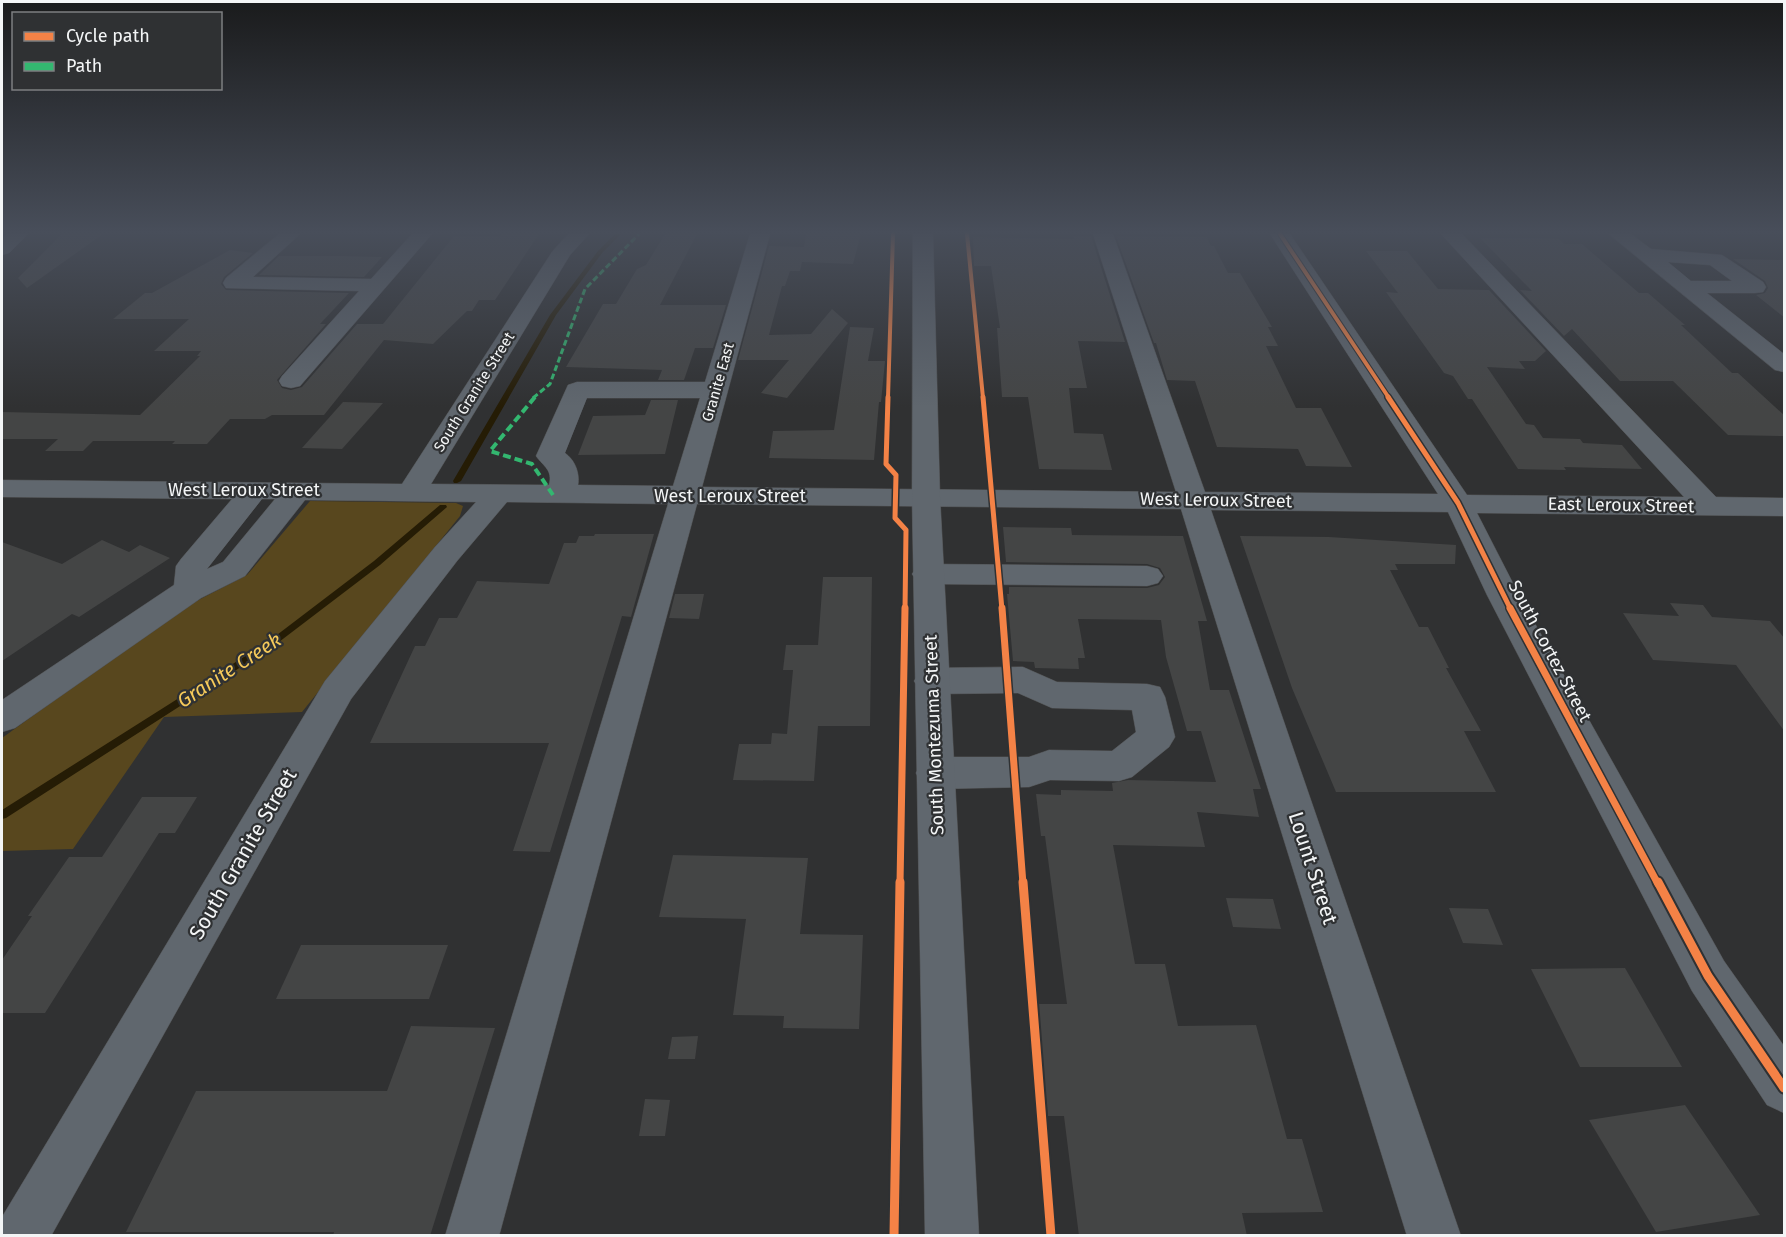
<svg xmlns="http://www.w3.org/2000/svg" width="1786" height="1237" viewBox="0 0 1786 1237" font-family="'Fira Sans',sans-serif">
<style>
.green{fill:#58471e}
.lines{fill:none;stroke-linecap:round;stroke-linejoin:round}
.stream{fill:#251c05;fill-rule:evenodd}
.building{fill:#444545}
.minor-casing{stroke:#4f5051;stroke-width:1}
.major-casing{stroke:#4f5051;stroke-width:1}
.minor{fill:#60676e;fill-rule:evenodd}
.major{fill:#60676e;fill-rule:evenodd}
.quiet-far1{stroke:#33b770;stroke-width:3;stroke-dasharray:6 3;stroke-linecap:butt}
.quiet{stroke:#33b770;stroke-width:4;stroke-dasharray:8 4;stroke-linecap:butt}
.cycleway-far3-casing{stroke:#2f3133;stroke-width:6}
.cycleway-far2-casing{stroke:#2f3133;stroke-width:8}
.cycleway-far1-casing{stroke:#2f3133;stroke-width:10}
.cycleway-casing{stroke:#2f3133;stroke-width:13}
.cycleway-far3{stroke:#f48246;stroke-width:4}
.cycleway-far2{stroke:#f48246;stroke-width:5}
.cycleway-far1{stroke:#f48246;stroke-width:7}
.cycleway{stroke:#f48246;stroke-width:9}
.labels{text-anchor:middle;stroke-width:4.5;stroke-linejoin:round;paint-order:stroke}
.far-street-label{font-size:15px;fill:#f3f5f6;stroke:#2f3133}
.street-label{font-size:18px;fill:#f3f5f6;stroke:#2f3133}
.water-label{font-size:20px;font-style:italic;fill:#f6ca5a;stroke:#2f3133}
.near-street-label{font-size:21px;fill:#f3f5f6;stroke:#2f3133}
</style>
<rect width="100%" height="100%" fill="#303132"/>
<polygon class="green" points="310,501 456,503 463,506 460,516 302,712 164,717 73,849 2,851 2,738 181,609 247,575"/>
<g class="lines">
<g class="stream">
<polygon points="615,234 621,234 602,253 556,315 461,481 457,483 454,483 453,481 550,315 598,251"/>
<polygon points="440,505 446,505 447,507 380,565 275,645 6,818 2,819 2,810 269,641 374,561"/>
</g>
</g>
<g class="building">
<polygon points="62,234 103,234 27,288 18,278"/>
<polygon points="502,234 539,234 495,300 479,300 472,311 467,311 433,344 384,340 324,415 272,415 265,419 230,419 207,444 172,444 175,441 93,441 83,451 45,451 58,439 2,439 2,412 140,415 200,356 197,356 201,351 154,351 189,319 113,319 145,293 152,293 230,250 253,253 224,277 221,284 226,290 349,293 320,324 326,324 277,380 282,388 291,390 302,387 357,324 383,324 454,236 500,236"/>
<polygon points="665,234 697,234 660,305 726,305 713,348 695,348 684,380 658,380 662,370 566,367 603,304 616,304 637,269 646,265"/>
<polygon points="806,234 861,234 853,264 802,262 800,271 790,271 785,286 782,286 769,335 811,334 832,309 848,323 787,398 761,393 789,360 738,360 769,246 804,247"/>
<polygon points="1073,236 1091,236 1125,342 1078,341 1087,388 1069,388 1074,433 1103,434 1112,470 1039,469 1028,397 1002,397 997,328 1000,328 991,266 974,266 973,237 1074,239"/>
<polygon points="1116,236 1207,237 1211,246 1214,246 1228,273 1240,273 1272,327 1268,327 1278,346 1266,346 1296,408 1321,408 1352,467 1306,466 1298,449 1217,447 1195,381 1167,380 1156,343 1154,343"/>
<polygon points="1480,238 1539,238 1559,239 1564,244 1582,244 1639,293 1648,293 1685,325 1681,325 1732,373 1738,373 1785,416 1785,436 1728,435 1673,381 1620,381 1572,329 1564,336 1520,290 1532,291"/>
<polygon points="1366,251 1407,251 1438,289 1489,290 1546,351 1535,361 1519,361 1525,369 1487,367 1526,424 1534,425 1543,438 1580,439 1583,443 1622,445 1642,469 1564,467 1566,470 1518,469 1472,399 1468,399 1453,376 1444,373 1386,292 1398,293"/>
<polygon points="279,256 340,256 382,257 364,277 259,275"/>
<polygon points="1733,259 1785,260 1785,318 1756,295 1765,293 1768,288 1765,281"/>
<polygon points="850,327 874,328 868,361 885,361 881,402 879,402 874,460 769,458 773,431 834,430"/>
<polygon points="651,400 678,400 665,454 578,455 593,416 645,415"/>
<polygon points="343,402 383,403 342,449 302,448"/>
<polygon points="1003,527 1071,528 1072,535 1183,536 1207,621 1198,621 1210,690 1229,690 1261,789 1253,789 1259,817 1197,812 1205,847 1113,845 1135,964 1165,964 1178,1026 1256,1025 1287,1139 1302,1139 1323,1212 1242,1213 1247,1236 1079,1236 1064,1116 1048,1116 1036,1004 1067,1004 1045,836 1041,836 1036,794 1061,795 1061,790 1113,791 1112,783 1128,780 1216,782 1201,731 1187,731 1166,657 1161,620 1078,619 1085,658 1078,658 1079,669 1035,668 1034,662 1013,661 1007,594 1009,594 1009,587 1147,588 1159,585 1165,577 1160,568 1147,564 1006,562"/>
<polygon points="595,534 654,534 631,617 622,616 550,852 513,851 549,743 370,743 415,646 425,646 439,618 457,618 477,581 549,584 564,543 576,543 579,536 594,536"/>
<polygon points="1240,536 1329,537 1456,545 1455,564 1395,564 1398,570 1390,570 1419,627 1428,627 1449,668 1446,668 1481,731 1464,731 1496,792 1336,792 1292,688"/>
<polygon points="102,540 129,552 140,545 170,558 79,617 72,614 2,661 2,542 62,564"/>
<polygon points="823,577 872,577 870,726 818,726 814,781 733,780 739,744 771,744 772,733 787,734 793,670 783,670 786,645 818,645"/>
<polygon points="675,594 704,594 699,619 669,618"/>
<polygon points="1670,603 1703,605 1712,617 1770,621 1785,639 1785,732 1736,665 1653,660 1623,613 1679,616"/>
<polygon points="142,797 197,797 175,833 159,833 45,1013 2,1013 2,960 32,916 28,916 69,857 102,857"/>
<polygon points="673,855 808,858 800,934 863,935 859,1029 783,1028 784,1016 733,1015 746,919 659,917"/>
<polygon points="1226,898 1273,899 1281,929 1233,927"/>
<polygon points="1449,908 1488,909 1503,945 1463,943"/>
<polygon points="301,945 448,945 429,999 276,999"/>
<polygon points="1625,968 1682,1067 1580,1067 1531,969"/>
<polygon points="411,1026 495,1028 430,1236 333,1236 334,1232 126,1232 196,1091 387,1091"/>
<polygon points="698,1036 695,1059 668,1059 672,1037"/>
<polygon points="645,1099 670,1100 665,1136 639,1136"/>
<polygon points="1685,1105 1760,1215 1656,1232 1589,1120"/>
</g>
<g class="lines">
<defs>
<g id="minor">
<polygon points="7,234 28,234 9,253 2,255 2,239"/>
<polygon points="279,234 300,234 253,277 371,279 412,234 432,234 300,386 291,388 282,386 279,381 282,376 359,291 226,288 223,283 226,278"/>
<path d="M 568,234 L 589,234 L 570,255 L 431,484 L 549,485 C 553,470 544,467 536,456 L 568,385 L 577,382 L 705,382 L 750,234 L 770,234 L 702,487 L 1176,492 L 1093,234 L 1113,234 L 1205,492 L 1438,494 L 1270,234 L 1290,234 L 1467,495 L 1684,497 L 1441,234 L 1462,234 L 1716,497 L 1784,498 L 1784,516 L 1477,513 L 1519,595 L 1724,961 L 1784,1046 L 1784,1113 L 1767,1105 L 1692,991 L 1487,595 L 1448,512 L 1211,510 L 1461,1236 L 1407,1236 L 1181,509 L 697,504 L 499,1236 L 445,1236 L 668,504 L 507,502 L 457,561 L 351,699 L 51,1236 L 2,1236 L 2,1217 L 325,681 L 435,547 L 476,502 L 305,500 L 245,576 L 201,598 L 15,728 L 2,732 L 2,700 L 174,585 L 176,566 L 181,559 L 232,499 L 2,497 L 2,480 L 402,484 L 552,252 ZM 587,398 L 700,398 L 673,486 L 578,485 C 580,473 575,460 565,453 ZM 262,499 L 275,499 L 223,562 L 207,569 Z"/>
<path d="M 1609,234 L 1631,234 L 1651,249 L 1722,255 L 1763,282 L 1766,287 L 1763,292 L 1755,293 L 1707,293 L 1784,354 L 1784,372 L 1775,370 ZM 1668,262 L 1710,265 L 1732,281 L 1691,281 Z"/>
<polygon points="928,564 1147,566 1158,569 1163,576 1158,583 1147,586 928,584 917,581 912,574 917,567"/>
<polygon points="1023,667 1057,682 1147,684 1160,687 1165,697 1175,737 1169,747 1132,777 1119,781 1050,780 1029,787 935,789 921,784 916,773 921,762 935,757 1029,757 1049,750 1112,751 1136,732 1132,710 1052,708 1018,693 932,694 920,690 914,681 920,672 932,668"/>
</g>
<polygon id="major" points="913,234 933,234 940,497 979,1236 925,1236 912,497"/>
</defs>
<use href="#minor" class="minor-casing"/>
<use href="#major" class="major-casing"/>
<use href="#minor" class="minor"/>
<use href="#major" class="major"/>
<polyline class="quiet-far1" points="533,398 550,384 585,289 639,234"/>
<polyline class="quiet" points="535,397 490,451 532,464 553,495"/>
<defs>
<g id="cycleway-far3">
<polyline points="967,234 983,398"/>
<polyline points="1280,234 1389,398"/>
<polyline points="888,398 893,234"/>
</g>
<g id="cycleway-far2">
<polyline points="888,397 886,464 896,475 895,518 906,530 905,610"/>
<polyline points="983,397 1002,610"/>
<polyline points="1388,397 1458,503 1511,610"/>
</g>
<g id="cycleway-far1">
<polyline points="1002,608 1023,884"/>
<polyline points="1510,608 1658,884"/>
<polyline points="900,884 905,608"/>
</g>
<g id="cycleway">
<polyline points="1023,882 1051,1236"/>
<polyline points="1658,882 1708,976 1784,1088"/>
<polyline points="894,1236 900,882"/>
</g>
</defs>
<use href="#cycleway-far3" class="cycleway-far3-casing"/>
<use href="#cycleway-far2" class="cycleway-far2-casing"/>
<use href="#cycleway-far1" class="cycleway-far1-casing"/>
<use href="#cycleway" class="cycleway-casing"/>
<use href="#cycleway-far3" class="cycleway-far3"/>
<use href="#cycleway-far2" class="cycleway-far2"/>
<use href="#cycleway-far1" class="cycleway-far1"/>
<use href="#cycleway" class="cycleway"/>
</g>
<linearGradient id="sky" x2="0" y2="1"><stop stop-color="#1a1b1c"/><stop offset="0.57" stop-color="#484e5a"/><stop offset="1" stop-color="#484e5a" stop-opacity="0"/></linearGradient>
<rect width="1786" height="407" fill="url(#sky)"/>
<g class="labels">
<g class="far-street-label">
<text transform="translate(718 382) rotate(-74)" y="5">Granite East</text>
<text transform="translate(474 392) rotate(-58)" y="5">South Granite Street</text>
</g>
<g class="street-label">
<text x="244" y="496">West Leroux Street</text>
<text x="730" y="502">West Leroux Street</text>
<text transform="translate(1216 500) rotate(1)" y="6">West Leroux Street</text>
<text transform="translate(1621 505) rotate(1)" y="6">East Leroux Street</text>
<text transform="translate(1550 651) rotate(62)" y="6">South Cortez Street</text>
<text transform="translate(934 735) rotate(-92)" y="6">South Montezuma Street</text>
</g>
<g class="water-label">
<text transform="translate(229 670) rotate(-33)" y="7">Granite Creek</text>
</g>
<g class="near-street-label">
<text transform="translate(243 854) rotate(-60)" y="7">South Granite Street</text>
<text transform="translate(1313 868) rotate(72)" y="7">Lount Street</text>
</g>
</g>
<rect width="1786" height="1237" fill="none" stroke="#f3f5f6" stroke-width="6"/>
<rect x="12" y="12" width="210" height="78" fill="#2f3133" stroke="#7d7f81" stroke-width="1.5"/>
<rect x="24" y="32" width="30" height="9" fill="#f48246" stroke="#7d7f81" stroke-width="1.5"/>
<text x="66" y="42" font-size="18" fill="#f3f5f6">Cycle path</text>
<rect x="24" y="62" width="30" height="9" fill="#33b770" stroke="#7d7f81" stroke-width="1.5"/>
<text x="66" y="72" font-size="18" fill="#f3f5f6">Path</text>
</svg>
